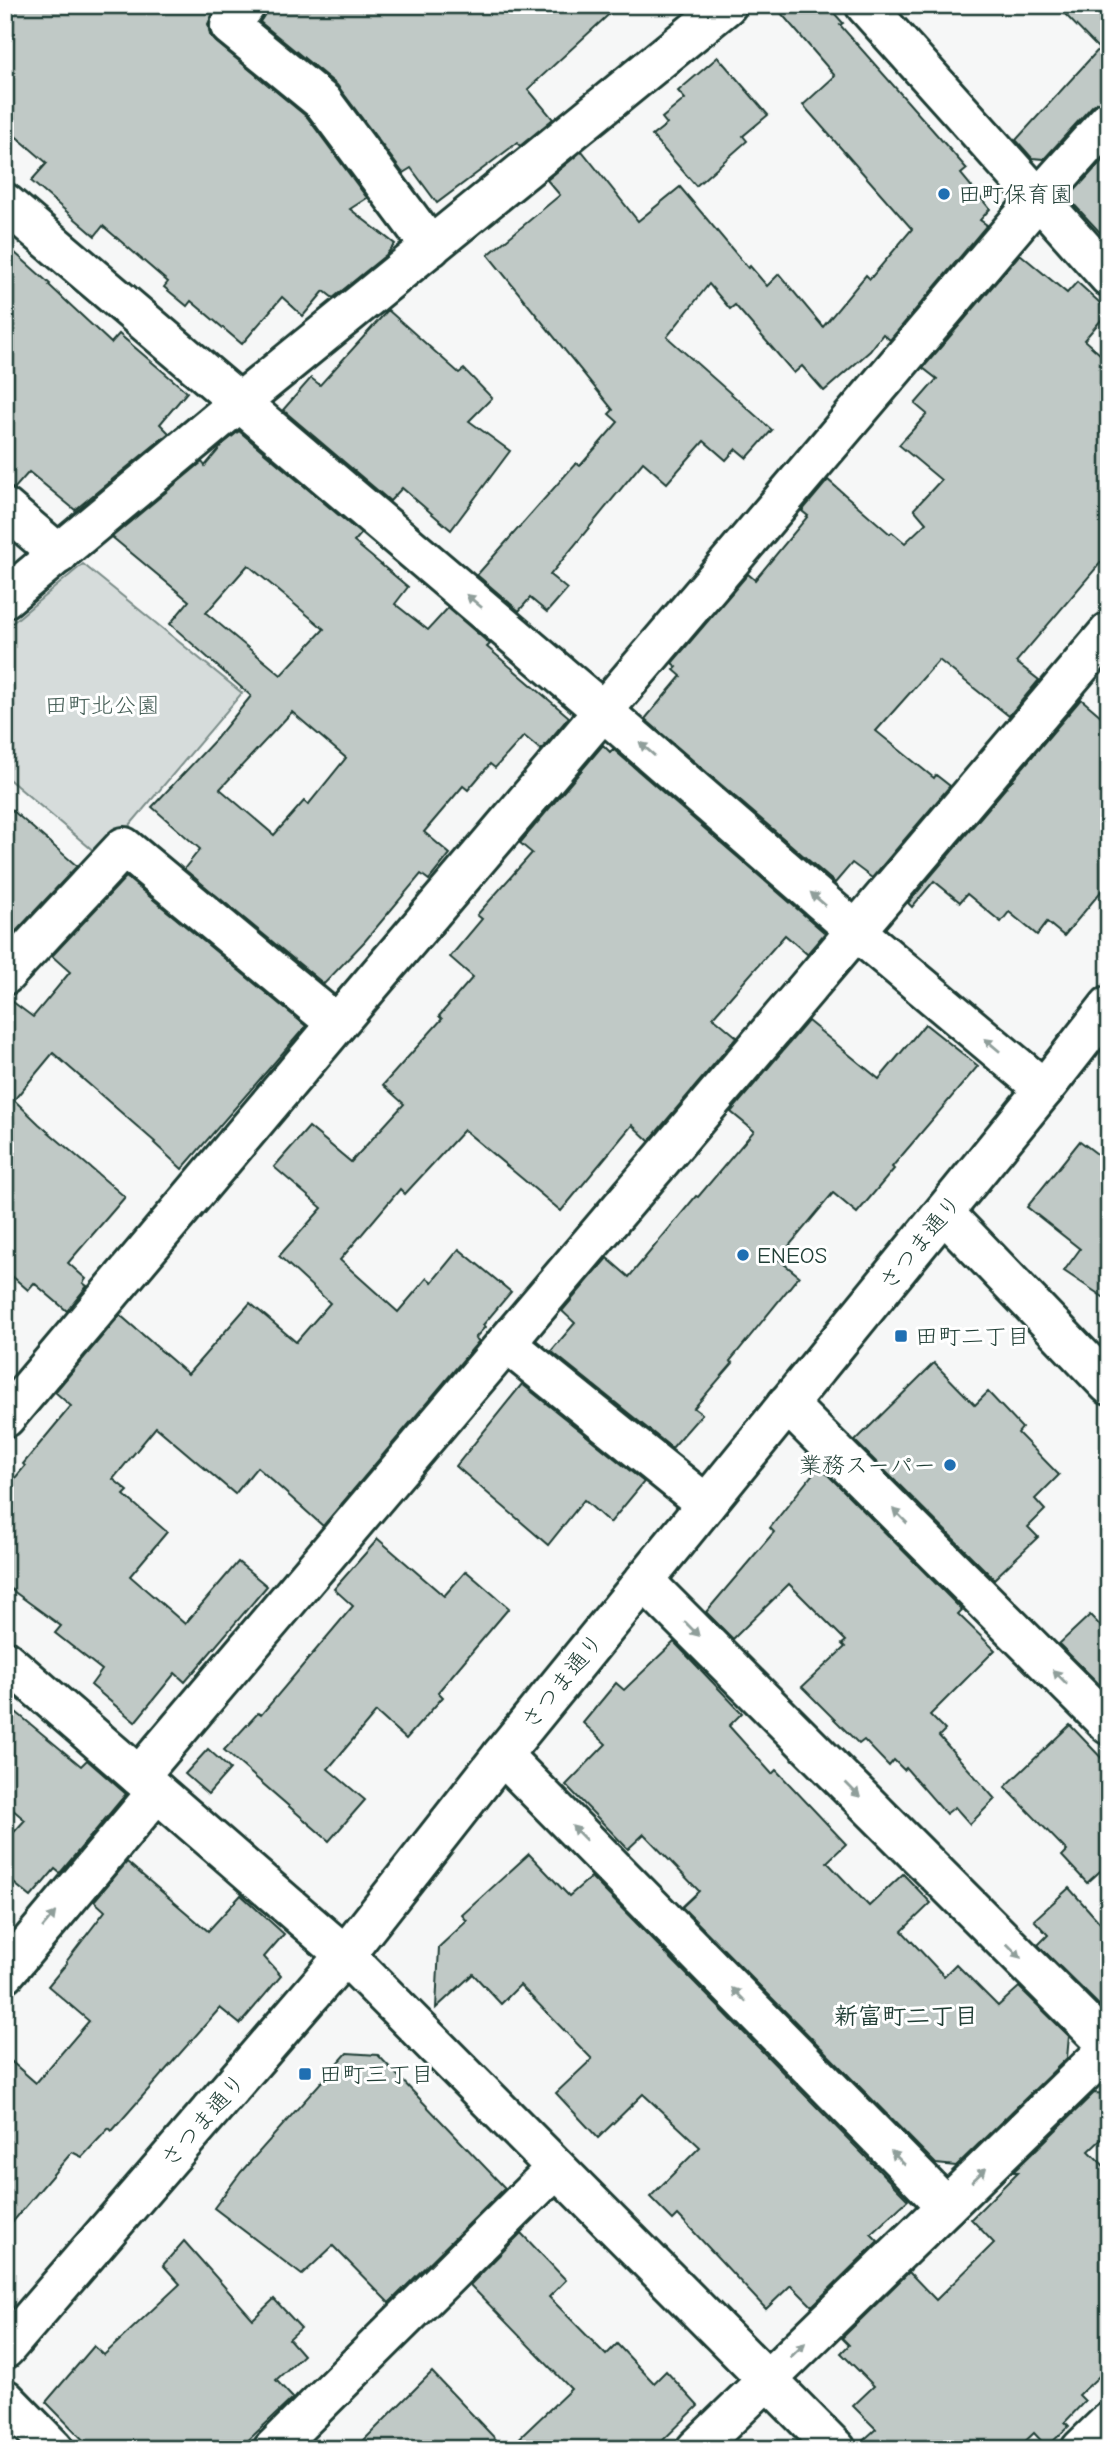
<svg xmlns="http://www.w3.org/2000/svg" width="1114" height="2454" viewBox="0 0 1114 2454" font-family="'Comic Neue','Klee One',sans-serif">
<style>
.green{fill:#d6dcdb;stroke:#7a8c88;stroke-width:2}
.building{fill:#c0c9c6;stroke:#1f3d34;stroke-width:2;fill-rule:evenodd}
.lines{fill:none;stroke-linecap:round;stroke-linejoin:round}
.minor-casing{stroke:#1f3d34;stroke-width:44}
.major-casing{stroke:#1f3d34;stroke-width:44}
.minor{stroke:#fff;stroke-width:38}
.major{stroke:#fff;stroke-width:38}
.oneway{fill:#8f9e9a}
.poi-dot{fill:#1f6fb2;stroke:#fff;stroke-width:2.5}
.labels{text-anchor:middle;stroke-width:6;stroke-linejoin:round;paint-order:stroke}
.poi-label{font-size:23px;fill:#1f3d34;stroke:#fff;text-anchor:start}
.park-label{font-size:23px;fill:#445d55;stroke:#fff}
.street-label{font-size:23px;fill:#1f3d34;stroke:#fff}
.neighbourhood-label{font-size:24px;font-weight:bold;fill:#1f3d34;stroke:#fff}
</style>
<rect width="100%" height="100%" fill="#f6f7f7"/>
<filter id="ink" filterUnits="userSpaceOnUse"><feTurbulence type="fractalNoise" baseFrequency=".0143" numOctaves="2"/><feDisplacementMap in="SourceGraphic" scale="14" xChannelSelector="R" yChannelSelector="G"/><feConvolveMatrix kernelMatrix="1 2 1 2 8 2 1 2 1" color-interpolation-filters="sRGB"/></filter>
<g filter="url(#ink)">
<polygon class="green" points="83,564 242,693 102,858 5,776 5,629"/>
<g class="building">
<polygon points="5,5 218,5 208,24 210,35 216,42 307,117 367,198 350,209 395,244 386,255 333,298 324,291 303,316 282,297 242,344 191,301 187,306 164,287 168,282 103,226 95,236 31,181 47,163 5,127"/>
<polygon points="269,5 619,5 528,89 553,119 520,146 517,143 437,203 411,168 403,173 337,85 260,22"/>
<polygon points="774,5 827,5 843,23 840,25 967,169 961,174 990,209 980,220 987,225 890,340 883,334 870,351 824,391 802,366 794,373 735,305 730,309 709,284 667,337 772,430 747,458 736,449 726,460 704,441 667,483 643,462 550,575 567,589 547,612 530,598 519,611 477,575 576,463 580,466 618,422 609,414 613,410 488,255 560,195 547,180 582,151 638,221 680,187 748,268 750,266 767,286 779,274 823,327 866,275 870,279 912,229 803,105 835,76"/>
<polygon points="1056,5 1109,5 1109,99 1102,100 1093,105 1044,159 1032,158 1016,140 1099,49"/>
<polygon points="718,57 768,115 743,136 747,141 696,186 652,136 667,124 662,118 685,99 678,91"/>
<polygon points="1109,153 1109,242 1068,198"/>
<polygon points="5,244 50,284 49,285 111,343 119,334 187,392 160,424 169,433 75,510 29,472 14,489 5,487"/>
<polygon points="1020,254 1067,293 1077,282 1109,311 1084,340 1109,362 1109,553 1016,662 1039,680 1009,716 939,660 876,731 934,778 936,775 950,786 872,878 852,863 835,883 645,719 681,676 674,670 677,667 672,663 748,574 755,580 808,516 802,511 828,480 890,534 892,532 905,543 926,523 914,509 941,480 899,445 927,414 915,404 937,379 923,368"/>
<polygon points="388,310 459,373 464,369 492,398 469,421 510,451 451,530 402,488 390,501 283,410 311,378 320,385"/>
<path d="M 239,431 L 361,534 L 354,542 L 408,587 L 395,604 L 428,630 L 448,608 L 490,644 L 487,647 L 569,717 L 541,750 L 524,736 L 495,768 L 490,764 L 468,790 L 463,786 L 424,832 L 450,854 L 429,880 L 421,874 L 365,941 L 324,984 L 184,869 L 200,849 L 152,807 L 216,739 L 251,696 L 170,624 L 189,601 L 112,537 L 202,462 L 205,466 L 224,443 ZM 248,565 L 324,629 L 281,675 L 206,613 ZM 292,712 L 346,758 L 308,805 L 304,801 L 274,835 L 220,789 Z"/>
<polygon points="1081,699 1109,723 1109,882 1064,936 1047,922 1037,935 1009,912 1001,922 967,894 960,902 934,881 912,907 908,903"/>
<polygon points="603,745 610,752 613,749 825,933 807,954 785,935 713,1017 737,1037 649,1141 632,1125 561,1211 464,1130 405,1194 400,1189 340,1260 398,1312 427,1278 432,1282 459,1249 511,1292 483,1325 485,1327 475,1338 479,1341 323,1526 257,1467 235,1494 156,1427 113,1479 128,1491 124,1495 167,1532 130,1576 185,1624 238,1562 267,1586 185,1682 175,1673 135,1722 91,1685 102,1670 55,1633 61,1626 5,1585 5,1490 25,1466 23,1464 71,1406 55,1392 120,1315 188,1374 250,1303 296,1342 330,1303 279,1256 322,1208 274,1167 309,1127 351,1162 404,1104 383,1085 442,1019 439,1016 473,977 450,957 482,919 477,915 532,853 520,843"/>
<polygon points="5,804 77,866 5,943"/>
<polygon points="126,877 306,1026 182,1169 154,1143 155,1142 53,1053 14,1100 39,1124 125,1197 68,1263 86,1279 83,1283 87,1286 67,1311 34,1283 28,1290 5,1270 5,996 33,1017 70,972 52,956"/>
<polygon points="808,1021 879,1079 925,1024 978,1066 892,1167 894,1169 857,1213 833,1193 778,1259 799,1276 730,1361 733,1363 694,1408 702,1414 672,1448 551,1351 575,1323 562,1311 607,1258 629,1277 696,1196 698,1197 754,1131 731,1112"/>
<polygon points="1080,1141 1109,1163 1109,1301 1064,1271 1080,1249 1027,1207"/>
<polygon points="934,1363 975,1405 988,1392 1022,1428 1018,1433 1059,1475 1035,1499 1045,1510 1028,1527 1038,1537 994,1579 855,1441"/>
<polygon points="522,1384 644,1482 610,1523 584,1500 548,1545 456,1466"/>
<polygon points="819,1466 962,1610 958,1614 995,1650 930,1715 945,1730 939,1736 995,1799 970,1824 955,1807 946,1814 906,1768 904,1770 894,1760 889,1766 864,1740 859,1744 802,1687 845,1647 842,1644 846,1641 789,1584 733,1639 706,1612 774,1532 770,1528"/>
<polygon points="378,1539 444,1596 466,1571 509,1608 438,1692 443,1697 406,1739 376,1712 328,1769 365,1800 329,1841 224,1750 258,1713 261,1715 353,1606 334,1589"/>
<polygon points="1090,1615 1109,1635 1109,1694 1059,1644"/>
<polygon points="674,1642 742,1713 729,1726 772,1774 776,1770 846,1844 827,1862 869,1906 903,1874 931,1903 902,1931 944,1976 956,1964 998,2006 1019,1987 1069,2036 1067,2058 956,2166 936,2164 682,1907 699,1891 644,1834 628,1849 566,1785 606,1744 583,1723 616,1683 624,1690"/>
<polygon points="5,1703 81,1766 87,1760 126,1794 60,1873 55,1869 31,1897 5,1876 5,1842 25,1820 5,1803"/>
<polygon points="1070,1725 1109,1766 1109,1863 1087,1883 1062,1856 1067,1851 1005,1787"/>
<polygon points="208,1749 230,1769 208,1794 185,1774"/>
<polygon points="529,1854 569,1896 591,1877 908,2200 871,2234 878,2241 812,2306 791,2285 766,2309 678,2215 673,2220 650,2197 700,2147 643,2094 598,2138 556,2093 592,2059 520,1985 501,2004 473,1974 436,2008 439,1947 467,1921 462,1915"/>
<polygon points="127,1862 208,1931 241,1895 284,1934 264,1957 281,1976 240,2024 220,2008 112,2131 109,2128 82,2157 72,2152 5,2231 5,2056 36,2083 89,2021 48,1986 67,1963 66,1962 105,1911 94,1901"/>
<polygon points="1069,1888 1109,1933 1109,2015 1038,1945 1048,1935 1034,1920"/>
<polygon points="347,2053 378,2055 505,2188 389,2303 333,2246 302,2275 214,2208 241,2172"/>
<polygon points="1094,2093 1109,2094 1109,2132 1089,2151 1109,2171 1109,2367 1079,2395 1085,2401 1065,2422 1069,2426 1047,2447 1034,2433 1017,2449 857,2449 857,2446 876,2429 853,2406 874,2386 841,2353 849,2345 842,2338 909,2272 936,2300 994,2243 971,2219 1018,2172 1013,2172"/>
<polygon points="521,2233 566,2280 549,2297 606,2355 617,2344 654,2383 666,2371 698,2406 654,2449 508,2449 571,2389 470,2285"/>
<polygon points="184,2241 253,2319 274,2299 301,2328 289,2339 303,2355 276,2380 293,2398 239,2449 92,2449 46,2402 94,2346 104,2355 180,2284 163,2265"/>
<polygon points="432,2372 505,2449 355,2449"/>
</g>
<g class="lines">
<defs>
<g id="minor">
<polyline points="246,5 230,26 323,102 431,247"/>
<polyline points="865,5 1109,277"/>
<polyline points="5,203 604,712 856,931 1044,1089"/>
<polyline points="5,508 59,554"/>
<polyline points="5,598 240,402 727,5"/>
<polyline points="5,975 124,847 337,1024"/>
<polyline points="944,1213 1109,1385"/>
<polyline points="506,1343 706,1504"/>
<polyline points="787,1404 1109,1725"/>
<polyline points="5,1418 337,1024 1038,199 1109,120"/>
<polyline points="644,1581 1109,2046"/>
<polyline points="5,1660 345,1955 836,2449"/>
<polyline points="502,1755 946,2206"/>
<polyline points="139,1776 1109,632"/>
<polyline points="5,1973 157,1792"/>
<polyline points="5,2399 54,2449"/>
<polyline points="273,2449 556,2168"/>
<polyline points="696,2449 1109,2048"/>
<polyline points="1081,2449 1109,2422"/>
</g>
<polyline id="major" points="5,2349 345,1955 502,1755 1044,1089 1109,1006"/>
</defs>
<use href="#minor" class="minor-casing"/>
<use href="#major" class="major-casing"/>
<use href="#minor" class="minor"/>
<use href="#major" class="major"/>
</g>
<defs><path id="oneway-solid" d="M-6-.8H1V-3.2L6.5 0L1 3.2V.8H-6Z" transform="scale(1.75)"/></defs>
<g class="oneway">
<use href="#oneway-solid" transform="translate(474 601) rotate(-140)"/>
<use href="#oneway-solid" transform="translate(647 749) rotate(-139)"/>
<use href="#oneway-solid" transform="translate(818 899) rotate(-139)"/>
<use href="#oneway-solid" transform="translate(992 1045) rotate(-140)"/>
<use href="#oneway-solid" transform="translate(900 1516) rotate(-135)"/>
<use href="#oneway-solid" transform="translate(692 1629) rotate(45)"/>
<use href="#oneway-solid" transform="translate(1060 1677) rotate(-135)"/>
<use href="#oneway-solid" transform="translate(853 1790) rotate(45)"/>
<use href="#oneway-solid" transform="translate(579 1833) rotate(-135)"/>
<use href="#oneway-solid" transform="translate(49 1920) rotate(-50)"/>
<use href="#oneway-solid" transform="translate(1014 1951) rotate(45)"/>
<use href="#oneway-solid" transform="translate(739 1995) rotate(-135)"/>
<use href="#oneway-solid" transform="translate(898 2158) rotate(-135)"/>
<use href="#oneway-solid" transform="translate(979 2175) rotate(-44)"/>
<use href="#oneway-solid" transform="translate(798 2350) rotate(-44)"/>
</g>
</g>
<g class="poi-dot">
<circle cx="944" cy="194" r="7"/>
<circle cx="743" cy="1255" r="7"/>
<rect x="894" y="1329" width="14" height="14" rx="3.5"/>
<circle cx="950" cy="1465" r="7"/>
<rect x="298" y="2067" width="14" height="14" rx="3.5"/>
</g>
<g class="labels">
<g class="poi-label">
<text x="958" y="202">田町保育園</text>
<text x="757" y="1263">ENEOS</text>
<text x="915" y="1344">田町二丁目</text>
<text x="936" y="1473" text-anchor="end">業務スーパー</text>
<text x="319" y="2082">田町三丁目</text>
</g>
<g class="park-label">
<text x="102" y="713">田町北公園</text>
</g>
<g class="street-label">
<text transform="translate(920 1242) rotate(-51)" y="8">さつま通り</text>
<text transform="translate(562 1681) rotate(-51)" y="8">さつま通り</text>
<text transform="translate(203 2120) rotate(-49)" y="8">さつま通り</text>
</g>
<g class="neighbourhood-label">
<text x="906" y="2024">新富町二丁目</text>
</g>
</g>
<rect width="1114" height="2454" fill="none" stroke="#fff" stroke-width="28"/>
<rect x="14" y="14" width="1086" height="2426" fill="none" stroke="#1f3d34" stroke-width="2.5" filter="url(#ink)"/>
</svg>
